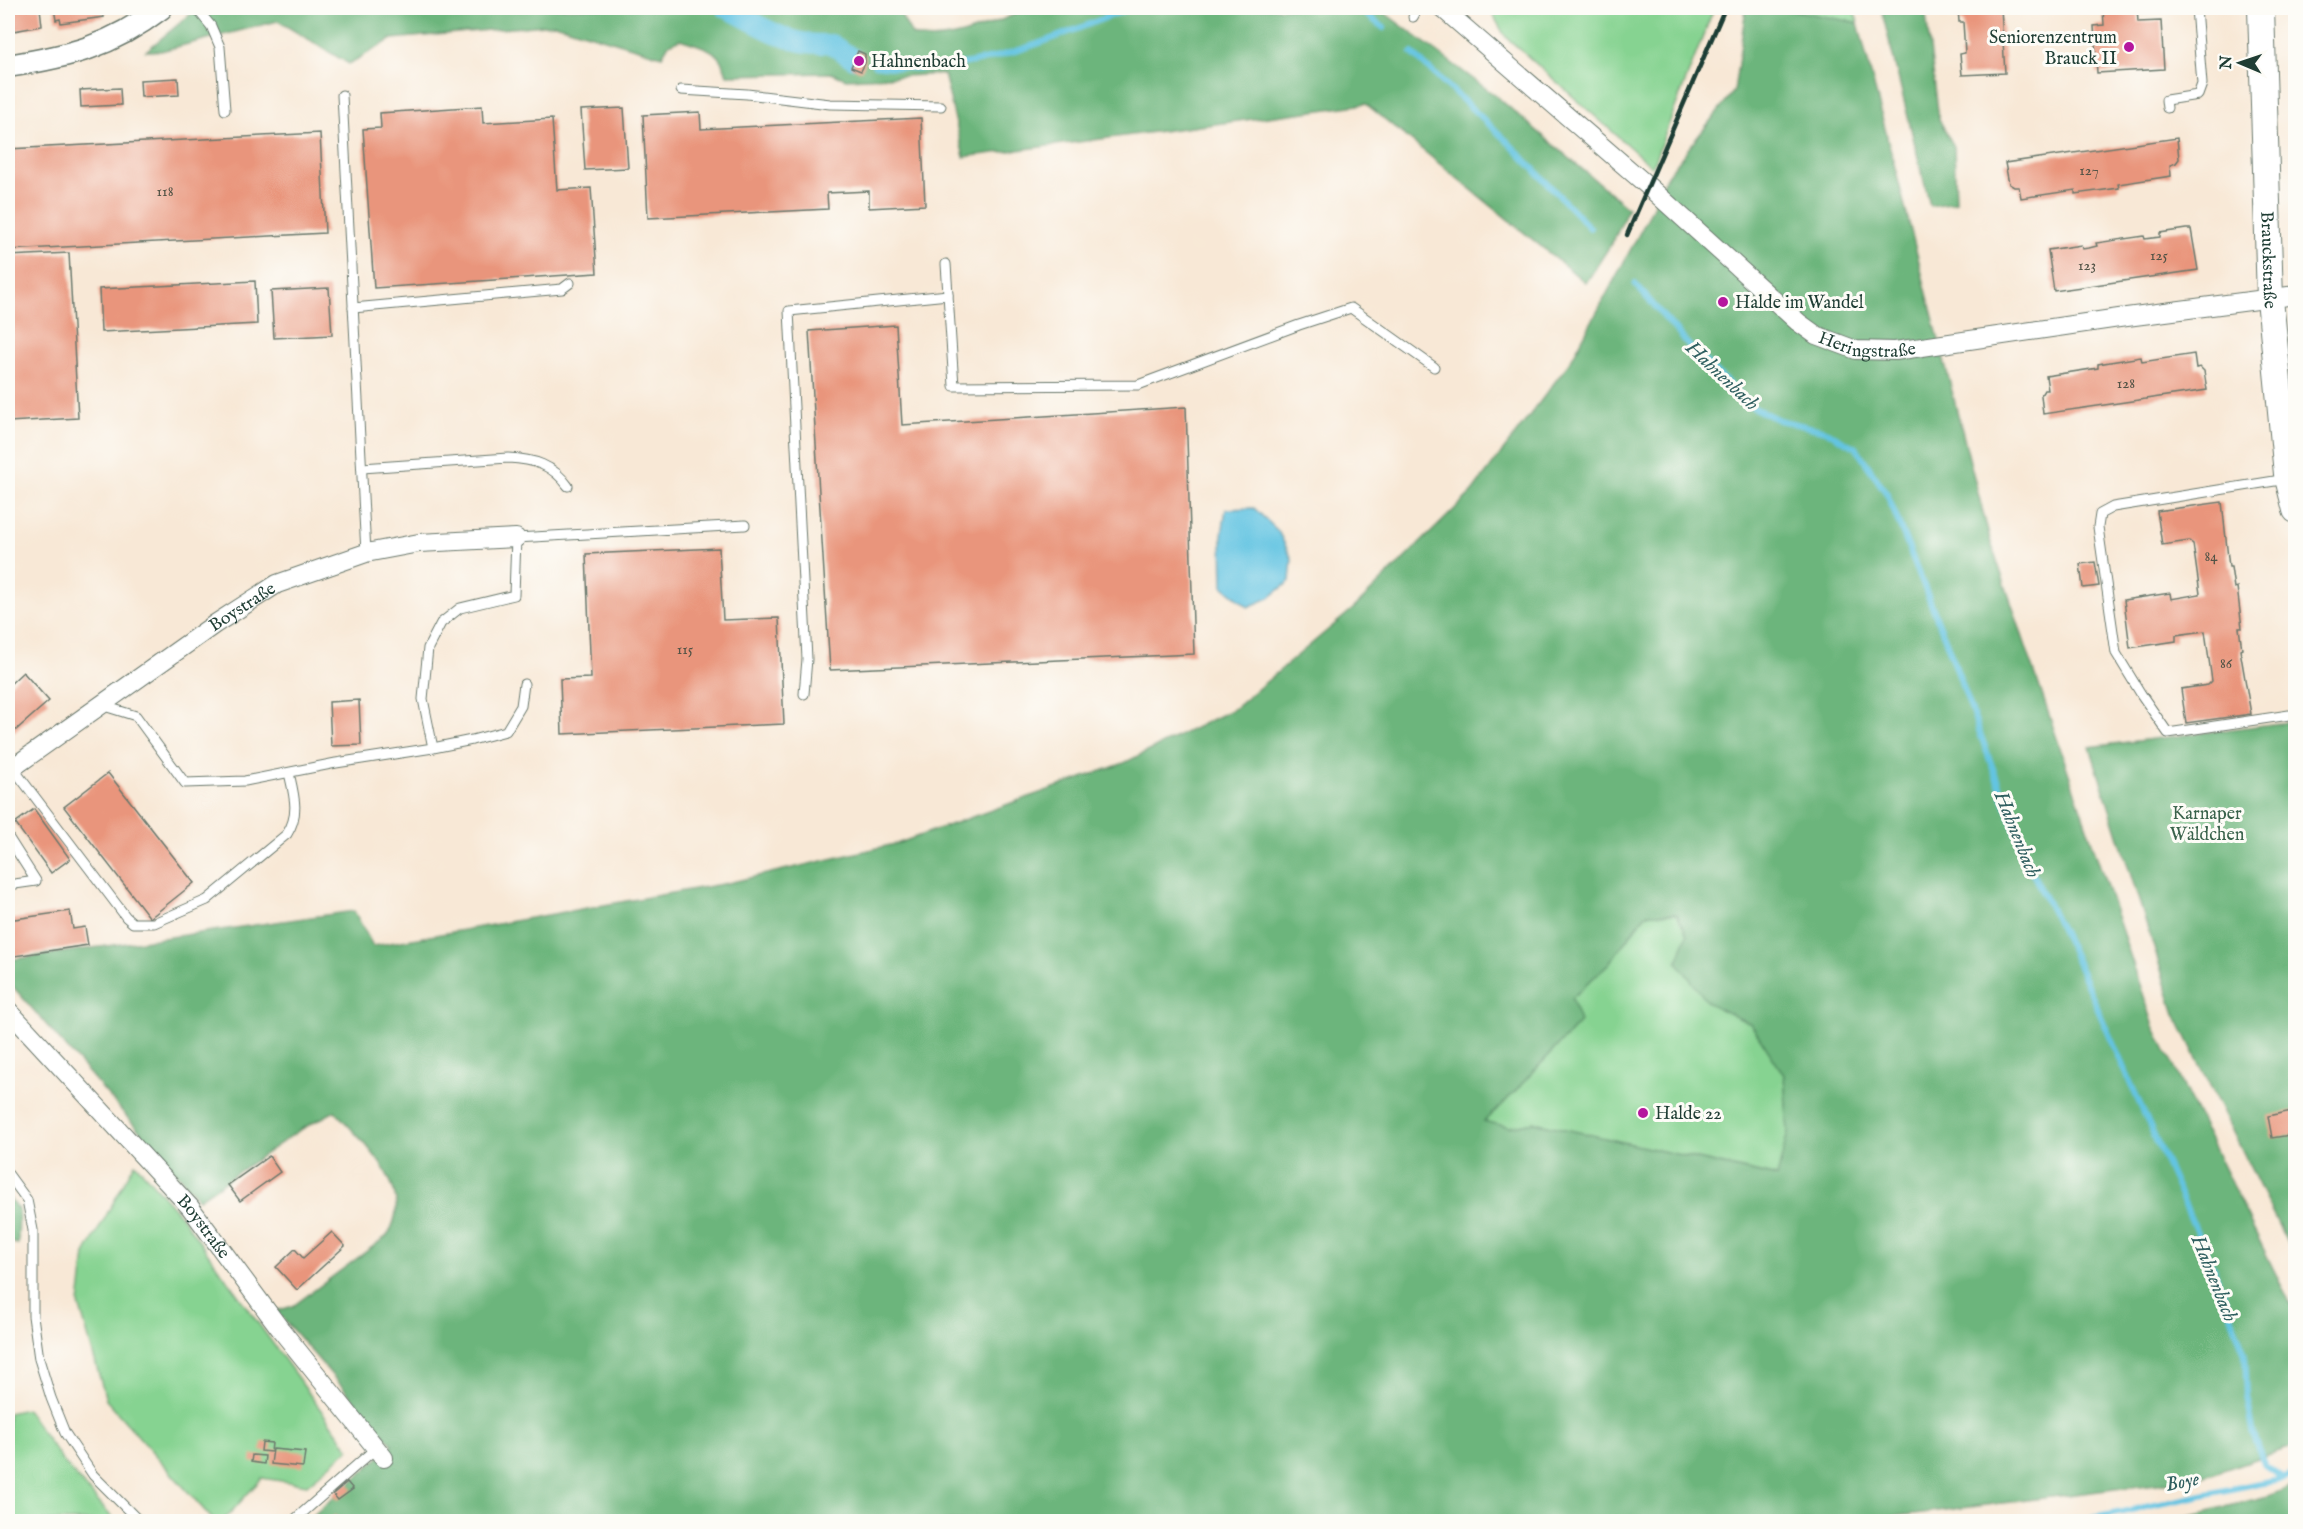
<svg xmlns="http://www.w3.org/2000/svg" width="2303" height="1529" viewBox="0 0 2303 1529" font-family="'IM FELL English',serif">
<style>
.green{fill:#86d391;stroke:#528862;stroke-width:1.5}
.forest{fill:#6cb57b;stroke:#467958;stroke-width:1.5;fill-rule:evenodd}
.water{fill:#64c4e2;stroke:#42808b;stroke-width:1.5}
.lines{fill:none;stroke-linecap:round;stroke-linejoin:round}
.stream{stroke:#64c4e2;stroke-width:6}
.canal{stroke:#64c4e2;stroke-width:20}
.building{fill:#e9957c}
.service-casing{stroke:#6b796d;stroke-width:11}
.minor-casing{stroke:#6b796d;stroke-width:20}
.tertiary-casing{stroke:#6b796d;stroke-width:25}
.secondary-casing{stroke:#6b796d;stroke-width:28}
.service{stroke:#fff;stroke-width:9}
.minor{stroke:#fff;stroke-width:18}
.tertiary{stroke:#fff;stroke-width:22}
.secondary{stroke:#fff;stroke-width:26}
.rail{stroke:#1f3d34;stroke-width:4.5}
.poi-dot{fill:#b5179e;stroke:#fdfcf7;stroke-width:2}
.labels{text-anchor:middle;stroke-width:6;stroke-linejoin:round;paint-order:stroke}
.number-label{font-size:15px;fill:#525346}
.poi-label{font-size:18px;fill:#1f3d34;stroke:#fdfcf7;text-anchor:start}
.street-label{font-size:18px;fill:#1f3d34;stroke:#fdfcf7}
.park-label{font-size:18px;fill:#39624b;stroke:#fdfcf7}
.water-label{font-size:20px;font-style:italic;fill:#305f60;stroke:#fdfcf7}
</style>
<rect width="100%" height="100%" fill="#fdfcf7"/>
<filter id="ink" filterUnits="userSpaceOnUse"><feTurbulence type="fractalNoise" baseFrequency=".0167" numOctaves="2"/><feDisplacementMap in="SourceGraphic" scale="12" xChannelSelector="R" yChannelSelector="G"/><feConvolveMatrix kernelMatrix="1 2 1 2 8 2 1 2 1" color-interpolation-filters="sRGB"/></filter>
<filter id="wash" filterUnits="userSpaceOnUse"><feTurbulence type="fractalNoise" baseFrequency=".008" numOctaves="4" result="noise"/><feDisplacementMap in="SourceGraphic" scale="24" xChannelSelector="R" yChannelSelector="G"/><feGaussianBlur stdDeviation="1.35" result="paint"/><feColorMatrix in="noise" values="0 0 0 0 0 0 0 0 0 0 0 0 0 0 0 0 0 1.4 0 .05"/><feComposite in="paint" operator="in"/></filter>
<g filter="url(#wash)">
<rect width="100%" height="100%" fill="#f8e8d6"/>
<g class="green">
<polygon points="1489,8 1714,8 1652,167 1505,36"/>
<polygon points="1781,8 1854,8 1858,23"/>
<polygon points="1646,914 1677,914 1687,935 1708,1003 1751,1024 1784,1074 1788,1132 1778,1177 1534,1122 1509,1127 1483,1122 1502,1105 1580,1022 1572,998 1609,963"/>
<polygon points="135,1163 181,1216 349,1449 307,1485 262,1478 223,1521 214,1521 106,1400 79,1304 85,1254"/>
<polygon points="26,1409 62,1460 115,1521 8,1521 8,1413"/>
</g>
<g class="forest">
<path d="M 198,8 L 897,8 L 912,35 C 945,49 999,20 1030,8 L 1378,8 L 1496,96 L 1628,208 L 1615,238 L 1586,283 L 1366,104 L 964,157 L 944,74 L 846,79 L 831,73 L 727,75 C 719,47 705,48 680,39 L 669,44 L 662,56 L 555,24 L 392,39 L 349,64 L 278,21 L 161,51 L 146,51 Z"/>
<path d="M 1746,8 L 1781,8 L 1858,23 L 1990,540 L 2154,1026 L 2295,1313 L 2295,1446 L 2196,1479 L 1850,1522 L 309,1521 L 308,1520 L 393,1445 L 276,1311 L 293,1306 L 387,1236 C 418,1189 364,1144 335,1111 L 300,1130 L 199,1199 L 8,981 L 8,960 L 354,911 L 373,946 L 728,883 L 899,843 L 1124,763 L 1235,708 L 1354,608 L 1472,492 L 1570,362 L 1647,219 L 1666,177 L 1734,91 ZM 1646,914 L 1677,914 L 1687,935 L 1677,962 L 1708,1003 L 1751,1024 L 1784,1075 L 1788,1132 L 1777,1177 L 1534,1122 L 1509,1127 L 1484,1121 L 1502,1105 L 1580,1022 L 1572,998 L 1609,963 Z"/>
<polygon points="1881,8 1925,8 1939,119 1954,147 1956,202 1930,206"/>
<polygon points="2295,721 2295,1259 2175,1014 2090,747"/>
<polygon points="8,1197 19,1210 18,1244 8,1242"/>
<polygon points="2295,1485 2295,1521 2168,1521 2268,1496"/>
</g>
<polygon class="water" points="1254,508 1278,531 1292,559 1290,581 1269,598 1248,607 1223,586 1222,535 1226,509"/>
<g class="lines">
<g class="stream">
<polyline points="1358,8 1384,28"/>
<polyline points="1412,53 1508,142 1590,228"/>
<path d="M 874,65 C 968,80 1045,40 1131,8"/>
<polyline points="1635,284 1692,349 1754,408 1779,420 1826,431 1856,448 1887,494 1948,646 2028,864 2072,951 2222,1289 2245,1355 2247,1396 2255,1442 2265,1465 2283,1478"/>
<polyline points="2075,1522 2283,1478 2296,1473"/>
</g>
<g class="canal">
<path d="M 726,8 C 757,23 787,45 822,44"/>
<polyline points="831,44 854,59"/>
</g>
</g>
<g id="blocks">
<g class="building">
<polygon points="8,8 40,8 42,26 8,32"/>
<polygon points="54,8 107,8 108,11 103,12 104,17 61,23 60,19 56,20"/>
<polygon points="1958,8 2001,8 2005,73 1962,75 1960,54 1965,53 1963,22 1959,22"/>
<polygon points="2103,8 2137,8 2138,22 2161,21 2164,69 2097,73 2094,26 2104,25"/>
<polygon points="858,51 865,54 865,63 861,71 851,67"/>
<polygon points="178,78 179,95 141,97 140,80"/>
<polygon points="120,88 121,105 81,107 80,90"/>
<polygon points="482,106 483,123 552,119 557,190 591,188 597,273 374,288 363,129 381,128 380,113"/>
<polygon points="624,108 628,168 585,170 581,110"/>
<polygon points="700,112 701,129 921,118 925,205 869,208 869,191 827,193 828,209 648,218 643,115"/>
<polygon points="320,133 325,233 8,250 8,149"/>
<polygon points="2177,138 2179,159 2176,163 2170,165 2171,176 2118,184 2119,188 2075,194 2075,190 2021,198 2019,187 2014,187 2009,184 2005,163"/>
<polygon points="2186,229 2191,229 2198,270 2054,291 2048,250 2081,245 2082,249 2089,248 2097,246 2096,243 2144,236 2145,239 2160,237 2160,233"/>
<polygon points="69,253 78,418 8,422 8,256"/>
<polygon points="255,281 257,324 101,332 99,289"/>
<polygon points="329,288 332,335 274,338 271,291"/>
<polygon points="896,325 902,425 1186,407 1194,654 830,670 809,331"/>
<polygon points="2194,354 2196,368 2200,367 2204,371 2207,390 2043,414 2041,395 2044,390 2048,390 2046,376 2098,368 2098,364 2141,357 2142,362"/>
<polygon points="2222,502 2229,567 2231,567 2234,588 2237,587 2242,628 2239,628 2242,649 2240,650 2251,714 2186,723 2181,689 2208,685 2212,681 2205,631 2176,635 2176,641 2130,648 2124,600 2170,593 2171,599 2200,594 2193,544 2189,541 2162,545 2157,511"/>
<polygon points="719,548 723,620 779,618 784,724 562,734 560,679 591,678 586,554"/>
<polygon points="2095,562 2099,586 2083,588 2080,564"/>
<polygon points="23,672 49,701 8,737 8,686"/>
<polygon points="359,700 361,745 331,746 329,702"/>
<polygon points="108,773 194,883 150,918 64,807"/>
<polygon points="34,809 70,859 51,873 15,823"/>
<polygon points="70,911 73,929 85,927 88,945 8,957 8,931 9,930 8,920"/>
<polygon points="2296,1110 2296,1134 2272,1138 2268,1116"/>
<polygon points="269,1156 280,1172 240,1201 228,1185"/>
<polygon points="332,1232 345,1246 297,1290 276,1267 295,1249 303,1258"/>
<polygon points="262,1442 272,1443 271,1452 261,1451"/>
<polygon points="273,1449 305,1452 303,1467 271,1464"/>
<polygon points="252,1455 265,1456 264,1464 251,1462"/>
<polygon points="347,1482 353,1489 338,1500 333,1494"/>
<polygon points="335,1515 340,1522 328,1522"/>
</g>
</g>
</g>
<g filter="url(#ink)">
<use href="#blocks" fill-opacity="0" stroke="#6b796d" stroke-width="1.5"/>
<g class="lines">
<defs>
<g id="service">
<polyline points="196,8 211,26 220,47 225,110"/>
<polyline points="2153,8 2153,9"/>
<polyline points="1413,17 1418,8"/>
<polyline points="681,90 747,94 830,104 941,106"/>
<polyline points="342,95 366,553"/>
<polyline points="2167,108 2166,100 2198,95 2202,84 2196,8"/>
<polyline points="946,264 954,386 1138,385 1299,325 1351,308 1434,367"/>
<polyline points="353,308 562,289 570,283"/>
<path d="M 362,468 L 508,458 C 534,459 553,465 568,486"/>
<polyline points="2287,479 2113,507 2100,514 2098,527 2116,653 2141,694 2168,733 2296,714"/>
<polyline points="804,694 807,659 789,311 948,295"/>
<polyline points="101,705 136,716 185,783 245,781 336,763 433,748 423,699 428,648 441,623 460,608 514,595 516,538 745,525"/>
<polyline points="433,748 472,740 506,731 521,706 524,684"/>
<path d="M 13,768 L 126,917 L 133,923 L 154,923 L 207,900 L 287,834 C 300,814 294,795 289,773"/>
<polyline points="8,837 36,881 8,885"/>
<polyline points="8,1174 27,1200 33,1230 33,1316 39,1359 51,1398 65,1433 93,1475 140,1522"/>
<polyline points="292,1522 375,1449"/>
</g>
<g id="minor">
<path id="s1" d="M 1442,8 L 1648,186 L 1798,322 L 1816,335 L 1856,350 L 1895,351 L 2119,318 L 2296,295"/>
<path id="s2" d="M 8,771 L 215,624 L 277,584 L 366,553 L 419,543 L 516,538"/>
<path id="s3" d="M 8,1010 L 190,1207 L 281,1330 L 384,1458"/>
</g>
<path id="tertiary" d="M 8,66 C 70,56 110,47 161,8"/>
<g id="secondary">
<path id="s4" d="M 2261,8 L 2270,299 L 2287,474 L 2296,510"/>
</g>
</defs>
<use href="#service" class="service-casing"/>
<use href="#minor" class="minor-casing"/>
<use href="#tertiary" class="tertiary-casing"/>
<use href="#secondary" class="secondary-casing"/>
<use href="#service" class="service"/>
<use href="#minor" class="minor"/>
<use href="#tertiary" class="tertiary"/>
<use href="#secondary" class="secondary"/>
<polyline class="rail" points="1627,235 1725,8"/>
</g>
</g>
<g class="poi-dot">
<circle cx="2129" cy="47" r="6"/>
<circle cx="859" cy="61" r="6"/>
<circle cx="1723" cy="302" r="6"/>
<circle cx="1643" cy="1113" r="6"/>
</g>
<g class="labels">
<g class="number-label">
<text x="2089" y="175">127</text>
<text x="165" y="196">118</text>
<text x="2159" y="260">125</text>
<text x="2087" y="270">123</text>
<text x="2126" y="388">128</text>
<text x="2211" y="561">84</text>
<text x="685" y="654">115</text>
<text x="2226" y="668">86</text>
</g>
<g class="poi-label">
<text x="2117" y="43" text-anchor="end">Seniorenzentrum<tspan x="2117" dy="21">Brauck II</tspan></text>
<text x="871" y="67">Hahnenbach</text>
<text x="1735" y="308">Halde im Wandel</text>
<text x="1655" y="1119">Halde 22</text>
</g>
<g class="street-label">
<text dy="6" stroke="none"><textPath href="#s4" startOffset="252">Brauckstraße</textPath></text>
<text dy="6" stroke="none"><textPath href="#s1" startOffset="550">Heringstraße</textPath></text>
<text dy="6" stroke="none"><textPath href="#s2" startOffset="286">Boystraße</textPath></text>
<text dy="6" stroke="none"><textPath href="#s3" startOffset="292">Boystraße</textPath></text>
</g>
<g class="park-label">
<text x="2207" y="819">Karnaper<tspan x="2207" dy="21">Wäldchen</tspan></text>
</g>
<g class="water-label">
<text transform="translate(1723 375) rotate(43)" y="7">Hahnenbach</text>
<text transform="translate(2018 834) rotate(68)" y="7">Hahnenbach</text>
<text transform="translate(2215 1278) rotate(68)" y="7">Hahnenbach</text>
<text transform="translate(2182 1481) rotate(-12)" y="7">Boye</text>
</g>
</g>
<rect width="2303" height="1529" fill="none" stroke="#fdfcf7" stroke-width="30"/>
<g transform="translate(2240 63) rotate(272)" stroke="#fdfcf7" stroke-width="4.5" paint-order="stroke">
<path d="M0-4.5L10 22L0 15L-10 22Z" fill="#1f3d34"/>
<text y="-9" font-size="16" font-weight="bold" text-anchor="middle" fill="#1f3d34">N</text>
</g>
</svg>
